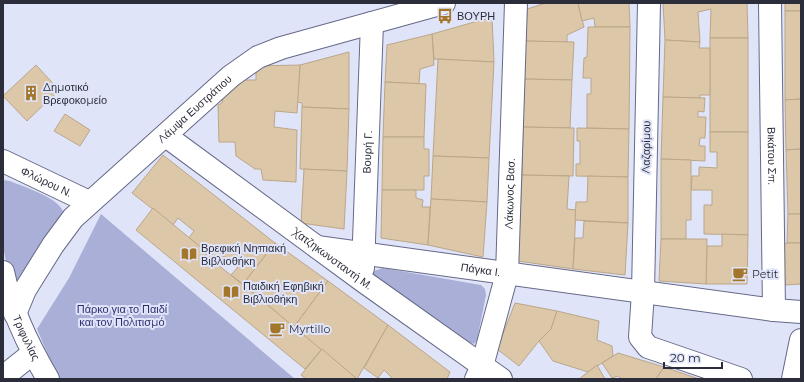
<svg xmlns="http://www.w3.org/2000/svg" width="804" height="382" viewBox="0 0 804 382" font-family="Montserrat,sans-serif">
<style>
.green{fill:#a9afd7}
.building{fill:#ddc7a9;stroke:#bba688}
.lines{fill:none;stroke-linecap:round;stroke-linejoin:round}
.street-casing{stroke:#656987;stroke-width:24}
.secondary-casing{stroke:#656987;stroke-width:24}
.street{stroke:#fff;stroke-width:22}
.secondary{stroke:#fff;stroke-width:22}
.labels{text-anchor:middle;stroke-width:4;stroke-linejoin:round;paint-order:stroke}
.poi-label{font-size:11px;fill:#2b2d3a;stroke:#e0e4f9;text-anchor:start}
.street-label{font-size:11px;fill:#2b2d3a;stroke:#e0e4f9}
.park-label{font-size:11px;fill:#2e2f70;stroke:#e0e4f9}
</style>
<rect width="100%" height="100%" fill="#e0e4f9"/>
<g class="green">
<path d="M 3,180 L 10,181 C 24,187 57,197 63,211 L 61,220 L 23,277 L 18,280 C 13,276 10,273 8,268 C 0,247 3,203 3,180 Z"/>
<polygon points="101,214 295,379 60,379 53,367 37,329 69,278"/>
<polygon points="383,268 481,285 485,289 486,295 477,340 474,344 468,342 372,275 374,271"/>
</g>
<g class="building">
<polygon points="546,3 578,3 584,27 567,35 567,42 526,41 527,9"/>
<polygon points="578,3 629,3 630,27 595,27 594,18 582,21"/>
<polygon points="663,3 747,3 748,38 710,38 711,9 698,12 700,42 665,40"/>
<rect x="785" y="3" width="16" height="8"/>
<polygon points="785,11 801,11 801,99 785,100"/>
<polygon points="492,17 494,62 434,59 432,34"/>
<polygon points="588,27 630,27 629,129 587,128 587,94 591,94 591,78 583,78 584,58 587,57"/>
<polygon points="432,34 434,65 420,69 419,84 385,82 387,45"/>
<rect x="710" y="38" width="38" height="94"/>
<polygon points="665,40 700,42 699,48 710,48 710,95 700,95 700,98 663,97"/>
<polygon points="524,41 574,42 572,80 524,79"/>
<polygon points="349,52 349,109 302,107 302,103 297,102 300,65"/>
<polygon points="438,59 494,62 489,158 433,156"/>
<polygon points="36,65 59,90 27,121 3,96"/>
<polygon points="300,65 297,113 275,111 274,127 297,130 296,182 263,180 261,169 255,169 236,156 235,142 219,142 218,105 222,103 223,98 241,80 256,80 256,66"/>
<polygon points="524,79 572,80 570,128 523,127"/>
<polygon points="385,82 426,84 424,137 383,137"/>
<polygon points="663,97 705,98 704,112 698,111 698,117 706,117 705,138 700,138 699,146 705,146 705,161 661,159"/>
<polygon points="801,99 801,149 786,150 785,100"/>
<polygon points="302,107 349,109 347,171 300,169"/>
<polygon points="65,114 90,130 80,146 54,131"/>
<polygon points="523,127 574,128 573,176 522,175"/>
<polygon points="577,128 629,129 628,177 576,176 576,164 580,164 580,141 577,141"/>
<polygon points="710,132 748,132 748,235 704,234 704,205 712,205 712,190 691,190 692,176 699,176 699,167 717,168 717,152 710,152"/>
<polygon points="383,137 424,137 424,149 429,149 429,176 424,176 424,190 382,190"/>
<polygon points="801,149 801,214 788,214 786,150"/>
<polygon points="163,155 275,243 243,284 231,275 238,267 224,256 217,264 201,251 203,249 189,238 194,231 178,218 173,225 132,193"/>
<polygon points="433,156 489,158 487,202 431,199"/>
<polygon points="661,159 691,160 691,220 686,220 686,239 661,239"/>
<polygon points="304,169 347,171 344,229 301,223"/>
<polygon points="522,175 569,176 567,209 576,210 573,269 518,261"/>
<polygon points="588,176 628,177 628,223 575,220 576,202 587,202"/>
<polygon points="382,190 416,190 416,198 423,200 422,207 430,207 428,245 381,238"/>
<polygon points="431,199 487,202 483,257 428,245"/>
<polygon points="153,208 203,249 201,251 322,349 305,369 136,230"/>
<polygon points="788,214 801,214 801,243 787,243"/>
<polygon points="584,221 628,223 625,275 573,269 575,238 583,238"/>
<polygon points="722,234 748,235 747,284 706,284 707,246 722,246"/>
<polygon points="661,239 707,239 706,284 659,281"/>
<polygon points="275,243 328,281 294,327 243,284"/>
<polygon points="787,243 801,243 801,284 785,285 783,244"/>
<polygon points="328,281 388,325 357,379 294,327"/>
<polygon points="515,303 557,311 551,329 539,341 519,366 497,349"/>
<polygon points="557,311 599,321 597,340 612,346 613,356 588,372 553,361 539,341 551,329"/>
<polygon points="388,325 450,372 447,379 393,379 384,370 378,378 364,368"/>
<polygon points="322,349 357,379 306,379 301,375"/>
<polygon points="618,353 664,367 656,379 622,379 618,376 612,378 602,363"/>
<polygon points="597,365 605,379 579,379"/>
<polygon points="664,367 699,379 656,379"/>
</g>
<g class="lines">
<defs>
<g id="street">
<polyline points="649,3 643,292 640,337 648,347 741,379"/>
<path id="s1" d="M 770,3 L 774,310"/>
<path id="s2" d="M 166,136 L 363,281 L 501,379"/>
<path id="s3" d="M 317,247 L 774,310 L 801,312"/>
<path id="s4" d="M 363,268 L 372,23"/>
<polyline points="3,377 33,353"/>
<path id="s5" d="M 476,379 L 482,366 L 507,274 L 516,3"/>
<polyline points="793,379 801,340"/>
</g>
<g id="secondary">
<path id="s6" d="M 3,161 L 89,202"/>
<path id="s7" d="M 3,272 C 11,310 28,345 48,379"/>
<path id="s8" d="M 15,314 L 25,290 L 53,245 L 73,218 L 231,76 L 258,57 L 281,48 L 444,3"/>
</g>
</defs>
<use href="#street" class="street-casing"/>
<use href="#secondary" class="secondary-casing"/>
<use href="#street" class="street"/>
<use href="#secondary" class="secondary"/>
</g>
<defs>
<symbol id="bus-bare" viewBox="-9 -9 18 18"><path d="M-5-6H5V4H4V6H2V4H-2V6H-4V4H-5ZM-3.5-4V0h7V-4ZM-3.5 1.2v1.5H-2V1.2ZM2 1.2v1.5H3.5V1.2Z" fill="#a47629" stroke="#e0e4f9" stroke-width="2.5" paint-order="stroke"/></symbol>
<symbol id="building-bare" viewBox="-9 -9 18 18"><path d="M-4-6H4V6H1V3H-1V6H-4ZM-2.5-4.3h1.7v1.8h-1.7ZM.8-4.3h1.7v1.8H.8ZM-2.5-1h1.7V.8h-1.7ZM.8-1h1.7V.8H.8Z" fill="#a47629" stroke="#e0e4f9" stroke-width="2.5" paint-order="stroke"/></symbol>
<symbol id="library-bare" viewBox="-9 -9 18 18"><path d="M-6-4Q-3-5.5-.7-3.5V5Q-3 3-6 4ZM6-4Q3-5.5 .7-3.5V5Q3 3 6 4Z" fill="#a47629" stroke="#e0e4f9" stroke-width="2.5" paint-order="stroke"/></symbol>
<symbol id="cafe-bare" viewBox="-9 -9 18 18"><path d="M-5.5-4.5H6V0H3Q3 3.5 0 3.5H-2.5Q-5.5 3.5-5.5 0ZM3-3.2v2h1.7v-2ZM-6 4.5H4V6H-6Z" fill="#a47629" stroke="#e0e4f9" stroke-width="2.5" paint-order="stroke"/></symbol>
</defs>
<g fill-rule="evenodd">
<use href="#bus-bare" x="434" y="5" width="22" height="22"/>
<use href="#building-bare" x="20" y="82" width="22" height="22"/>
<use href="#library-bare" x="178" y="243" width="22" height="22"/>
<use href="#cafe-bare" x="729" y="263" width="22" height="22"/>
<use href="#library-bare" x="220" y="281" width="22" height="22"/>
<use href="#cafe-bare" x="266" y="318" width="22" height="22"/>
</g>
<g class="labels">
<g class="poi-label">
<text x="457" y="20">ΒΟΥΡΗ</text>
<text x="43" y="91">Δημοτικό<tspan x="43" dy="13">Βρεφοκομείο</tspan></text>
<text x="201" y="252">Βρεφική Νηπιακή<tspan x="201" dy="13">Βιβλιοθήκη</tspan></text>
<text x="752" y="278">Petit</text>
<text x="243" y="290">Παιδική Εφηβική<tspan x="243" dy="13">Βιβλιοθήκη</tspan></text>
<text x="289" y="333">Myrtillo</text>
</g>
<g class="street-label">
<text dy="4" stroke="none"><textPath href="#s8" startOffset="276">Λάμψα Ευστράτιου</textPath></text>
<text transform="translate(646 147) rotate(-89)" y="4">Λαζαρίμου</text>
<text dy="4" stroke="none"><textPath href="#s4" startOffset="116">Βουρή Γ.</textPath></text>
<text dy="4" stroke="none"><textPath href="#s1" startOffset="153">Βικάτου Σπ.</textPath></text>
<text dy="4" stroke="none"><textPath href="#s6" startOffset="48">Φλώρου Ν.</textPath></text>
<text dy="4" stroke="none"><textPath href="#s5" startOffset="190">Λάκωνος Βασ.</textPath></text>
<text dy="4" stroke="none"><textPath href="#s2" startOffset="207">Χατζηκωνσταντή Μ.</textPath></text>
<text dy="4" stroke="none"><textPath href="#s3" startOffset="165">Πάγκα Ι.</textPath></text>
<text dy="4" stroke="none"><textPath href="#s7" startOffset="70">Τριφυλίας</textPath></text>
</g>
<g class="park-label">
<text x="122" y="313">Πάρκο για το Παιδί<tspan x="122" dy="13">και τον Πολιτισμό</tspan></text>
</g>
</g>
<rect width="804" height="382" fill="none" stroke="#2b2d3a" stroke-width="8"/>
<path d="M664 362v6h58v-6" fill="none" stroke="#2b2d3a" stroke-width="2"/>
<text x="670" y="362" font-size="12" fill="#2b2d3a" stroke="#e0e4f9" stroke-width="3" paint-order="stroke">20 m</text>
</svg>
